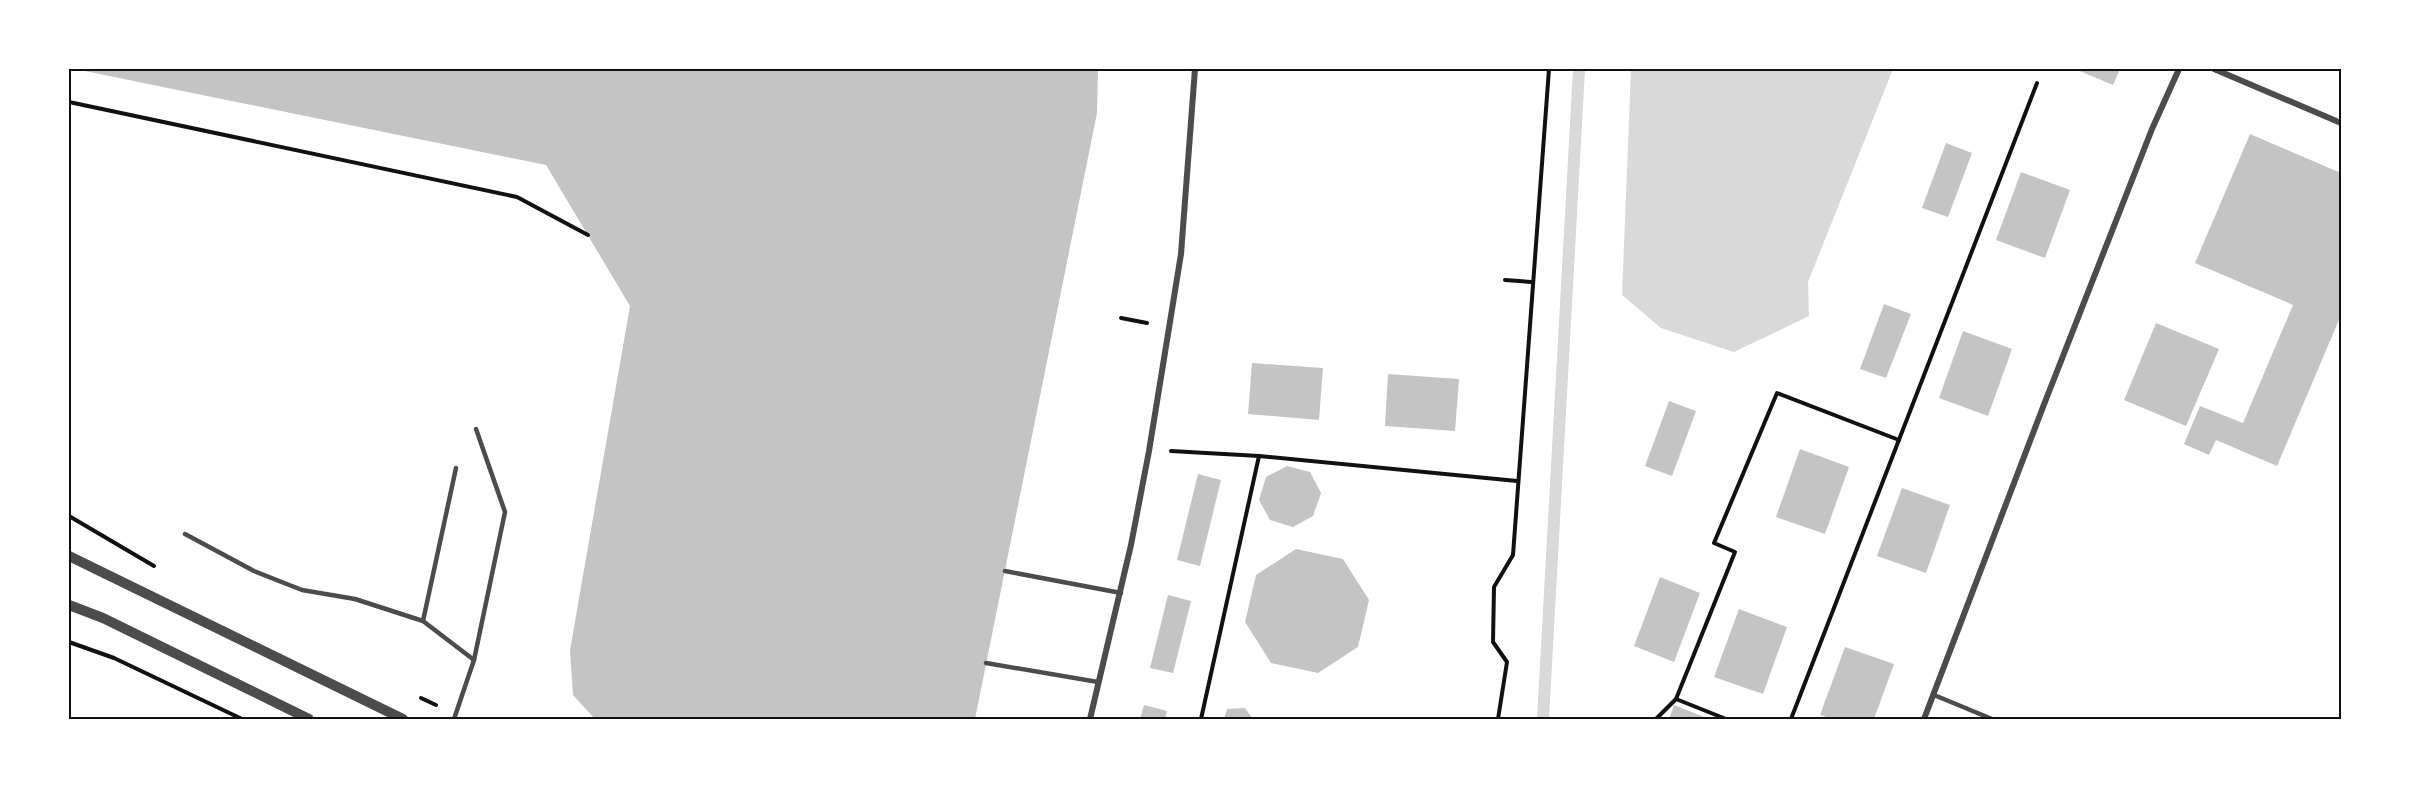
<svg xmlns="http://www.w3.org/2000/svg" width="2410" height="788" viewBox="0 0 2410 788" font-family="Helvetica,sans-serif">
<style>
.water{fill:#d9d9d9}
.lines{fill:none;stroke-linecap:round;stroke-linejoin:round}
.stream{stroke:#d9d9d9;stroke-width:12}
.building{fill:#c4c4c4}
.path{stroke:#111;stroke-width:4}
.service{stroke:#4c4c4c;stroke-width:4.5}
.minor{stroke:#4c4c4c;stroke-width:6}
.tertiary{stroke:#4c4c4c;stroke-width:10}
.neatline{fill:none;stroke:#111;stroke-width:2}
</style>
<rect width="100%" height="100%" fill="#fff"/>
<polygon class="water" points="1631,69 1893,69 1808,282 1809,316 1734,352 1661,328 1622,295"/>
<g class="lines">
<polyline class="stream" points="1543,719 1579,69"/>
</g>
<g class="building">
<polygon points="75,69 1098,69 1097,113 975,719 595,719 573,695 570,650 630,306 546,165"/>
<polygon points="2075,69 2120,69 2113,85"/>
<polygon points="2250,134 2341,173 2341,315 2277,466 2216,440 2209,455 2184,444 2200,406 2243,423 2293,305 2195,263"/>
<polygon points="1946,143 1972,153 1948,217 1922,208"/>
<polygon points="2021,172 2070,190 2045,258 1996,240"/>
<polygon points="1884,304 1911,314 1886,378 1860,369"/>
<polygon points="2156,323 2219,349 2186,426 2124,400"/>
<polygon points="1963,331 2012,349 1988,416 1939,398"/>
<polygon points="1252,363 1323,368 1319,420 1248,414"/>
<polygon points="1388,374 1459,379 1455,431 1385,426"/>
<polygon points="1669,401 1696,411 1672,476 1645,466"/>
<polygon points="1800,449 1849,467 1825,534 1776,517"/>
<polygon points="1287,466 1310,472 1321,493 1313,516 1293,527 1270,520 1259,500 1266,477"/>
<polygon points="1198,474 1221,480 1200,566 1177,560"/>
<polygon points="1902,488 1950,505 1926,573 1877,556"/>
<polygon points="1296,549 1343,559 1369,600 1358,647 1318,673 1271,663 1245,622 1256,575"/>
<polygon points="1660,577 1700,593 1674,662 1634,646"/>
<polygon points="1168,595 1191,601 1173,673 1150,668"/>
<polygon points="1739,609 1787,627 1763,694 1714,677"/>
<polygon points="1845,647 1894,664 1874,719 1833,719 1820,715"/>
<polygon points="1144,705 1167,711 1165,719 1140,719"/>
<polygon points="1674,705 1709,719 1669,719"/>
<polygon points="1245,708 1253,719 1224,719 1227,709"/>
</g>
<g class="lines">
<g class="path">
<polyline points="69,102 517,197 588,235"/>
<polyline points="1505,280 1531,282"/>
<polyline points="1121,318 1147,323"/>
<polyline points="1171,451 1259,456"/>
<polyline points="69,516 154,566"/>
<polyline points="69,642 114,658 242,719"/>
<polyline points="421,698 436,705"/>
<polyline points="1201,719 1259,456 1517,481"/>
<polyline points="1498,719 1507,662 1493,642 1494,587 1513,555 1549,69"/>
<polyline points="1656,719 1676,699"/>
<polyline points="1726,719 1676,699 1735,552 1714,543 1777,393 1899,440"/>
<polyline points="1791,719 2037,83"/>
</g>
<g class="service">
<polyline points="185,534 254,571 302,590 355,599 423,621 474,660"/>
<polyline points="1005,571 1121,593"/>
<polyline points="423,621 456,468"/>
<polyline points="986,663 1098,682"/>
<polyline points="1934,695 1992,719"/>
<polyline points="454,719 474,660 505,512 476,429"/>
</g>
<g class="minor">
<polyline points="2214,69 2341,123"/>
<polyline points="1090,719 1131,545 1149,451 1181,254 1195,69"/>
<polyline points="1924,719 2043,407 2152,129 2179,69"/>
</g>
<g class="tertiary">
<polyline points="69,556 403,719"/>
<polyline points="69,605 103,618 309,719"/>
</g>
</g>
<rect width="2410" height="788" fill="none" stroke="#ffffff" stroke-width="141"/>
<rect x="70" y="70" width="2270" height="648" class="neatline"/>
</svg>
